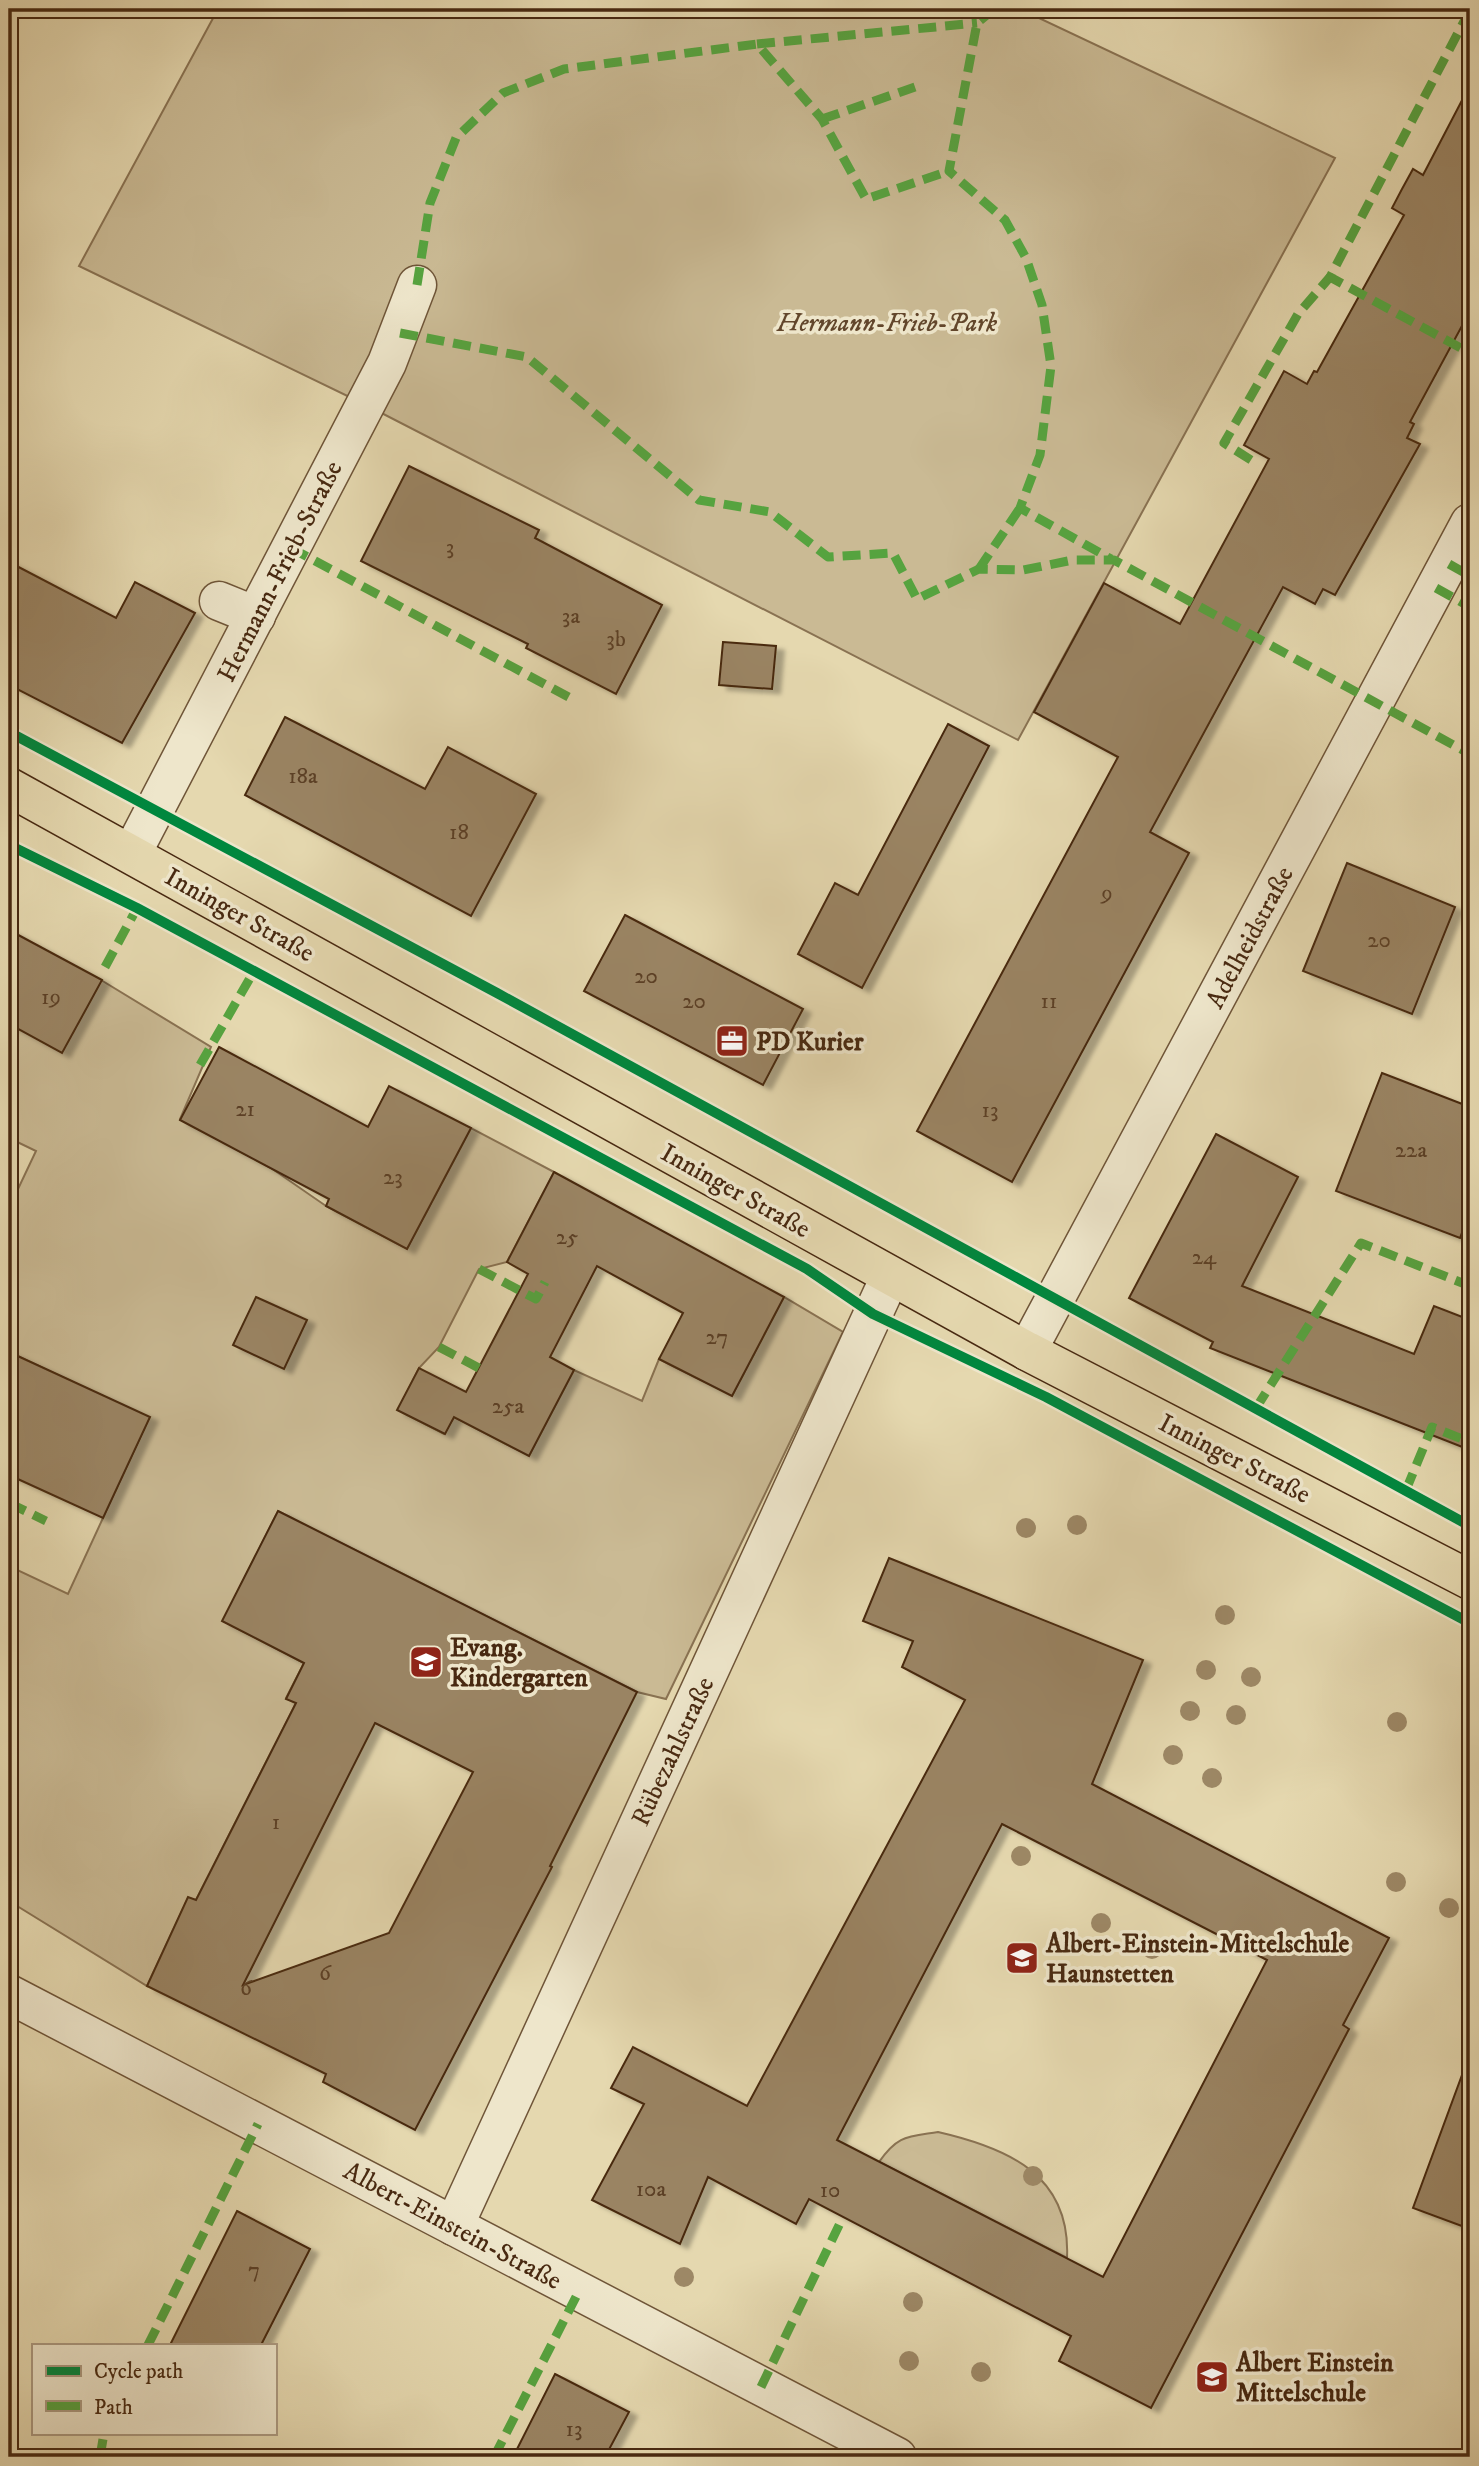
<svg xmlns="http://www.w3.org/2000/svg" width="1479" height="2466" viewBox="0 0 1479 2466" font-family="'IM FELL DW Pica',serif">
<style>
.green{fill:#caba94;stroke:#897252;stroke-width:2}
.building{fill:#9a8463;stroke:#482911;stroke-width:2;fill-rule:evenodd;filter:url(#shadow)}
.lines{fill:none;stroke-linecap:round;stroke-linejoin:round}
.minor-casing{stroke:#6f5538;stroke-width:41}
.major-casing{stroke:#482911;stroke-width:41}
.minor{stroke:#eee6cb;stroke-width:38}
.major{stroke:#e5d8af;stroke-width:38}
.quiet{stroke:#56a33f;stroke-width:9;stroke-dasharray:18 9;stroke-linecap:butt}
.cycleway-casing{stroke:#eee6cb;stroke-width:15}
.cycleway{stroke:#00873e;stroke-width:10}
.tree{fill:#9d8866}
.labels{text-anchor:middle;stroke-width:7;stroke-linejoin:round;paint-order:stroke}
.number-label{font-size:23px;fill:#5c4026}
.park-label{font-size:26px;font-style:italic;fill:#62462b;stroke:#eee6cb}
.street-label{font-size:26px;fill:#482911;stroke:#eee6cb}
.poi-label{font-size:26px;font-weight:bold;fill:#482911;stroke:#eee6cb;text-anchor:start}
</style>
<defs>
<filter id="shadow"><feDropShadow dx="8" dy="4.5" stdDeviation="2" flood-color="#0004"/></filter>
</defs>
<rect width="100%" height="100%" fill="#e5d8af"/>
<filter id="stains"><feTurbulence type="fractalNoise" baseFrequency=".00286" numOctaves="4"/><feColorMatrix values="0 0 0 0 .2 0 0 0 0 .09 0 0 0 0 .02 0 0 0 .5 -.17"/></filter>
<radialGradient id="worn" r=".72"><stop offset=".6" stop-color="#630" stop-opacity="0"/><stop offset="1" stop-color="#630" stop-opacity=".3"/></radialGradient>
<g class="green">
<polygon points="218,9 1020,9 1335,158 1018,740 364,404 79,266"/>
<polygon points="101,980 211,1047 180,1119 271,1168 326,1206 407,1249 471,1128 554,1172 507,1262 479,1269 439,1347 419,1368 398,1410 444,1434 454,1417 529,1456 574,1370 642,1401 659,1359 732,1396 784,1297 843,1332 666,1699 637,1692 278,1511 223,1621 304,1663 286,1698 296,1703 196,1900 188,1898 147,1986 9,1901 9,1566 68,1594 149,1418 9,1352 9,1208 36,1151 9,1138 9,1023 63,1049"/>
<path d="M 938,2132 C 1008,2148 1071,2175 1067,2258 L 879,2162 C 898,2135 907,2137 938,2132 Z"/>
</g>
<g class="building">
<polygon points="1470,85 1470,311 1410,422 1414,424 1407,438 1420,444 1335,595 1323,589 1315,604 1283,587 1150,832 1189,853 1012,1182 917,1131 1118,757 1034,712 1104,583 1180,624 1269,459 1244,445 1284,371 1307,384 1314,371 1317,372 1404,215 1392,208 1402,189 1413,169 1423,175"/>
<polygon points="409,466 539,530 535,538 662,605 616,694 526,648 528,644 361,561"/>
<polygon points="9,562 116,618 135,582 195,613 122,743 9,685"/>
<polygon points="723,642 776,646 772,689 719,685"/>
<polygon points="285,717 425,789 448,747 536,794 471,916 245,795"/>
<polygon points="948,724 989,746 862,988 798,954 835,883 858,895"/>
<polygon points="1347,863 1455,907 1412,1014 1303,971"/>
<polygon points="625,915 803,1009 763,1085 584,991"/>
<polygon points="9,930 102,980 62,1053 9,1024"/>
<polygon points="219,1047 368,1127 389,1086 471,1128 407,1249 326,1206 329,1199 180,1120"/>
<polygon points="1382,1073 1470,1107 1470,1211 1460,1238 1336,1191"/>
<polygon points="1216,1134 1298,1177 1242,1286 1414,1354 1434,1306 1470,1320 1470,1450 1210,1348 1213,1342 1129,1298"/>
<polygon points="554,1172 784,1297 732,1396 659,1359 683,1313 597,1266 550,1357 574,1370 529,1456 454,1417 445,1434 397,1410 419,1368 466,1392 528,1274 507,1262"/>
<polygon points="256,1297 307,1320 284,1369 233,1345"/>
<polygon points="9,1352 150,1417 103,1518 9,1475"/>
<path d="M 278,1511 L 637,1692 L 550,1866 L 552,1867 L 415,2130 L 323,2082 L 326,2074 L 147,1986 L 188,1897 L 196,1900 L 296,1703 L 286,1699 L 304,1663 L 222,1621 ZM 375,1723 L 473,1772 L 389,1933 L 243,1985 Z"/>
<path d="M 889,1558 L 1143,1660 L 1092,1784 L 1389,1938 L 1343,2025 L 1349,2029 L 1151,2408 L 1059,2361 L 1071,2336 L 809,2199 L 796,2224 L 708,2177 L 680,2244 L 592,2200 L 644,2104 L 611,2088 L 633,2047 L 747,2106 L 965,1700 L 902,1667 L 913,1641 L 863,1621 ZM 1002,1824 L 1267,1960 L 1103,2277 L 837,2140 Z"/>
<polygon points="1465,2067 1470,2068 1470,2229 1413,2208"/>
<polygon points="237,2211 310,2249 261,2345 170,2345"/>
<polygon points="555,2374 629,2412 605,2457 513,2457"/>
</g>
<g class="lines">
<defs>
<g id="minor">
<polyline points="219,601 256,616"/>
<polyline points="132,853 387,363 417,285"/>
<polyline points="1027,1351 1470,523"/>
<polyline points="9,1994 897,2457"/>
<polyline points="454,2226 890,1277"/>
</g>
<polyline id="major" points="9,787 1027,1351 1470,1580"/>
</defs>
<use href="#minor" class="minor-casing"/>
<use href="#major" class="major-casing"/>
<use href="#minor" class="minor"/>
<use href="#major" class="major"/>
<g class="quiet">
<polyline points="994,9 977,23 949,171 1005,220 1026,258 1042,305 1051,366 1040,455 1020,508 1111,559"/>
<polyline points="1470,10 1330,277 1470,353"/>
<polyline points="757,44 977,23"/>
<polyline points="822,119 915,87"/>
<polyline points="417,285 430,203 456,138 503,93 564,69 757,44 822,119 866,199 949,171"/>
<polyline points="400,333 527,357 699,500 770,512 828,557 893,553 917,599 979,569 1023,570 1073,560 1114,560 1470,754"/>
<polyline points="1251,460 1224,443 1298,314 1330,277"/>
<polyline points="291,548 576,701"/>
<polyline points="1449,564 1470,576"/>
<polyline points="979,569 1020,508"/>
<polyline points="1436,588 1470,607"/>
<polyline points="105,967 137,908"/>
<polyline points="200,1065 254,971"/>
<polyline points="479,1269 536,1299 545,1282"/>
<polyline points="439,1347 479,1368"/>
<polyline points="1256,1408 1361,1243 1470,1286"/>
<polyline points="1406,1490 1432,1427 1470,1442"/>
<polyline points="9,1503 46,1521"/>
<polyline points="148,2345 258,2124"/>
<polyline points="761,2387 843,2217"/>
<polyline points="100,2457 104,2433"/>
<polyline points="494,2457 579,2291"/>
</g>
<defs>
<g id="cycleway">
<polyline points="9,732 497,993 1470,1526"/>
<polyline points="9,845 137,908 807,1269 873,1314 1046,1397 1470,1623"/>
</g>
</defs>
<use href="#cycleway" class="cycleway-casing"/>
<use href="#cycleway" class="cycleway"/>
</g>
<g class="tree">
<circle cx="1077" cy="1525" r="10"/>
<circle cx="1026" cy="1528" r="10"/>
<circle cx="1225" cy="1615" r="10"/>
<circle cx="1206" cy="1670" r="10"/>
<circle cx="1251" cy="1677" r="10"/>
<circle cx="1190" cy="1711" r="10"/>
<circle cx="1236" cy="1715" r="10"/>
<circle cx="1397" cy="1722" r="10"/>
<circle cx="1173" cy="1755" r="10"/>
<circle cx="1212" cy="1778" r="10"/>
<circle cx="1021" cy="1856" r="10"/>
<circle cx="1396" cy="1882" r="10"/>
<circle cx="1449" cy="1908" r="10"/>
<circle cx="1101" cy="1923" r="10"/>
<circle cx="1152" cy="1949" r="10"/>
<circle cx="1033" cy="2176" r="10"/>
<circle cx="684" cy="2277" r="10"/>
<circle cx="913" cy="2302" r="10"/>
<circle cx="909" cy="2361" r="10"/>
<circle cx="981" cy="2372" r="10"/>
</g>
<defs>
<symbol id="office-square" viewBox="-11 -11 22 22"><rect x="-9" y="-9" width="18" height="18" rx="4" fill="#8f2418" stroke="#eee6cb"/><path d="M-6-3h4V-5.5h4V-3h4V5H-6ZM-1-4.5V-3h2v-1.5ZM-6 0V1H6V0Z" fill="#fff"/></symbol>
<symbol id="school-square" viewBox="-11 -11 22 22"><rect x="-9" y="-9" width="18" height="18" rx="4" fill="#8f2418" stroke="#eee6cb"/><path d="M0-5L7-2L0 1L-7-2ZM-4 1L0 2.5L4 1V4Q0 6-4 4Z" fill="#fff"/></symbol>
</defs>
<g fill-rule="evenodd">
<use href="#office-square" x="713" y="1022" width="38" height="38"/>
<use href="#school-square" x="407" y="1643" width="38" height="38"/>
<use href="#school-square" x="1003" y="1939" width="38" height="38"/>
<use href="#school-square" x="1193" y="2358" width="38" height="38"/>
</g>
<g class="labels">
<g class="number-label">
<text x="450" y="554">3</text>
<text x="571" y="623">3a</text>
<text x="616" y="646">3b</text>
<text x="303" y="783">18a</text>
<text x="459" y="839">18</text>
<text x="1107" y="900">9</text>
<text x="1379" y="947">20</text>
<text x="646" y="983">20</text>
<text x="51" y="1004">19</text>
<text x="694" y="1008">20</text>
<text x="1049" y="1008">11</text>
<text x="245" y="1116">21</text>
<text x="990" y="1117">13</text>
<text x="1411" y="1157">22a</text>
<text x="393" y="1184">23</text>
<text x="567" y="1244">25</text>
<text x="1204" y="1264">24</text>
<text x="717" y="1344">27</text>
<text x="508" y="1413">25a</text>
<text x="276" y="1829">1</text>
<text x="325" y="1980">6</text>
<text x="246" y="1995">6</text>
<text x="651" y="2196">10a</text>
<text x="830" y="2197">10</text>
<text x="254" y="2277">7</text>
<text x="574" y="2436">13</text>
</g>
<g class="park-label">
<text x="887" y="331">Hermann-Frieb-Park</text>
</g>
<g class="street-label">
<text transform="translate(279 571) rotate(-63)" y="9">Hermann-Frieb-Straße</text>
<text transform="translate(240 914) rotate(29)" y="9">Inninger Straße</text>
<text transform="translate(1249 937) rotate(-62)" y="9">Adelheidstraße</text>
<text transform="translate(736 1190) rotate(29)" y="9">Inninger Straße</text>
<text transform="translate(1235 1458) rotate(27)" y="9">Inninger Straße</text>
<text transform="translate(672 1751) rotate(-65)" y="9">Rübezahlstraße</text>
<text transform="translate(453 2225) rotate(28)" y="9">Albert-Einstein-Straße</text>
</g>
<g class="poi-label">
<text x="756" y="1050">PD Kurier</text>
<text x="450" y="1656">Evang.<tspan x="450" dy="30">Kindergarten</tspan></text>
<text x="1046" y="1952">Albert-Einstein-Mittelschule<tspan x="1046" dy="30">Haunstetten</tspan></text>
<text x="1236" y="2371">Albert Einstein<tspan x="1236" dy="30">Mittelschule</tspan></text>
</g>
</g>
<rect width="1479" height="2466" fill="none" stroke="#e5d8af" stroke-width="35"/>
<rect x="10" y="10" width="1458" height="2445" fill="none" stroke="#482911" stroke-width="3.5"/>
<rect x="18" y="18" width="1444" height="2431" fill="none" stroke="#482911" stroke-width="2"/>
<rect x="32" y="2344" width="245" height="91" fill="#eee6cb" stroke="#ac9a81" stroke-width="2"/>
<rect x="46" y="2366" width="35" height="10" fill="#00873e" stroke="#ac9a81" stroke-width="2"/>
<text x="94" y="2378" font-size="21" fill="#482911">Cycle path</text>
<rect x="46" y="2401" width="35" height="10" fill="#56a33f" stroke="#ac9a81" stroke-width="2"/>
<text x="94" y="2414" font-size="21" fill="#482911">Path</text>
<rect width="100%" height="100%" filter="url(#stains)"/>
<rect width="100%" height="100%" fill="url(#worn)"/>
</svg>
